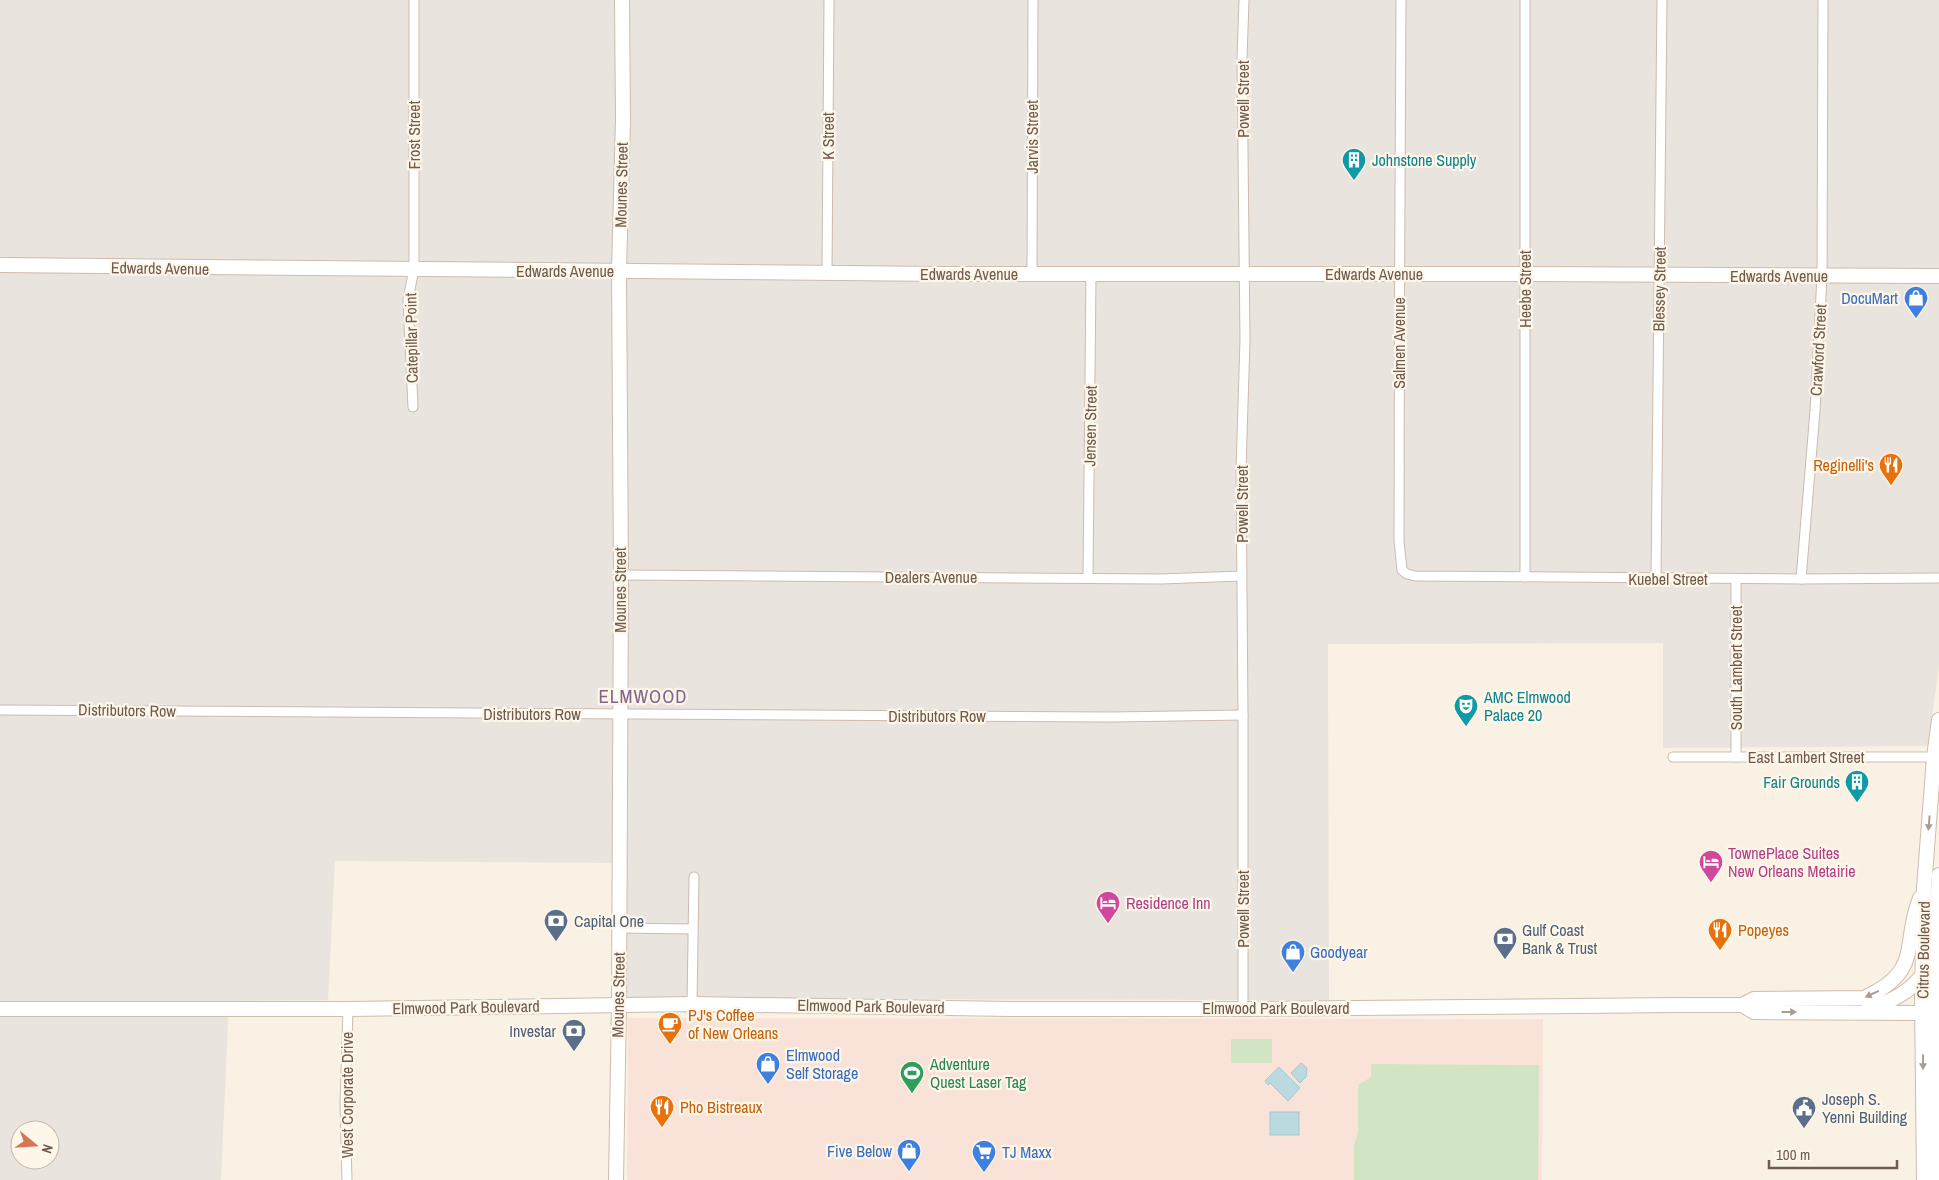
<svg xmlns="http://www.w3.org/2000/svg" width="1939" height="1180" viewBox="0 0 1939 1180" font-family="'Archivo Narrow',sans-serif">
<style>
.commercial{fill:#f9e3d9}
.industrial{fill:#e9e4de;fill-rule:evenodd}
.green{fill:#d1e5c4}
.water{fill:#bbdae0;stroke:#a2c9d1}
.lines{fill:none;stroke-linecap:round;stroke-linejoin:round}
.street-casing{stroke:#ccbcaf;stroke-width:11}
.secondary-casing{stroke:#cebcac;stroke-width:16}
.street{stroke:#fff;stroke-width:9}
.secondary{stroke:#fff;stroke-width:14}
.oneway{fill:#a99c94}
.labels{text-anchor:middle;stroke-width:4.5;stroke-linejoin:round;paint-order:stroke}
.street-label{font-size:16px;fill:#6f5a4c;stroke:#fdf6e9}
.culture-label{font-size:16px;fill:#0d838f;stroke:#fdf6e9;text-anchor:start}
.shop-label{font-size:16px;fill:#366cbe;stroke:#fdf6e9;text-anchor:start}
.food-label{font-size:16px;fill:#c56008;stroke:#fdf6e9;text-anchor:start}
.hotel-label{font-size:16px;fill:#b23c85;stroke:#fdf6e9;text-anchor:start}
.service-label{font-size:16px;fill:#4e5e75;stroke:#fdf6e9;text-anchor:start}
.leisure-label{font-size:16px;fill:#27864d;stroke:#fdf6e9;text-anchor:start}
.quarter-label{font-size:19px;letter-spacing:1px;fill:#7f658c;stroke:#fdf6e9}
</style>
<rect width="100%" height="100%" fill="#f9f2e4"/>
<polygon class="commercial" points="628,1018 1543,1019 1542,1180 627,1180"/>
<path class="industrial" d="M 0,0 L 1939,0 L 1939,666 L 1928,746 L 1663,748 L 1663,643 L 1328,644 L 1329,1000 L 627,999 L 627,863 L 335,861 L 328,1000 L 229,1001 L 221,1180 L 0,1180 ZM 20,1130 L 50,1130 L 50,1160 L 20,1160 Z"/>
<g class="green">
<rect x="1231" y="1039" width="41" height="24"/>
<polygon points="1371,1064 1539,1065 1538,1180 1354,1180 1354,1146 1358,1132 1358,1085 1371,1077"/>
</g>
<g class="water">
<polygon points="1301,1063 1307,1068 1306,1077 1300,1083 1291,1073"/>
<polygon points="1279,1067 1300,1088 1288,1101 1270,1083 1268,1085 1265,1081"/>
<rect x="1270" y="1112" width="29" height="23"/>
</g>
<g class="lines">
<defs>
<g id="street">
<path d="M 1401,0 C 1401,180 1398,361 1399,541 L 1402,570 L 1407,574 L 1415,576 L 1801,579 L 1939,578"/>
<polyline points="1525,0 1525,577"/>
<polyline points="827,273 829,0"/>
<polyline points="1032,274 1033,0"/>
<polyline points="413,407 408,299 414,269 414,0"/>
<polyline points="621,575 1161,579 1242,576"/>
<polyline points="1088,578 1091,274"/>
<polyline points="1656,579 1662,0"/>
<polyline points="1801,579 1815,411 1822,276 1823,0"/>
<polyline points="0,710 1112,717 1243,715"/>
<polyline points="1673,757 1934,757"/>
<polyline points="1736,757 1736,579"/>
<polyline points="619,928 692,929"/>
<polyline points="692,1004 694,877"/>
<polyline points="1243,1009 1243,715 1241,469 1245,340 1242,58 1244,0"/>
<polyline points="347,1180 345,1104 348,1009"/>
</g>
<g id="secondary">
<polyline points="0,265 943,274 1525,274 1939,276"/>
<path d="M 1742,1005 L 1754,999 L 1864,998 C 1924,970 1901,946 1920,898"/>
<path d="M 1868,1008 C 1891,1002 1909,993 1924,973"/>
<polyline points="0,1009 348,1009 692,1004 1010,1009 1243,1009 1679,1005 1742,1005 1754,1012 1923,1013"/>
<polyline points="616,1180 619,1005 621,575 619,271 623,120 622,0"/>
<polyline points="1924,1180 1922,996 1924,888 1934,757 1939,720"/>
<polyline points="1935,1180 1935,941 1939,875"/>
</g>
</defs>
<use href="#street" class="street-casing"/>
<use href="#secondary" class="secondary-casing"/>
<use href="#street" class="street"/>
<use href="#secondary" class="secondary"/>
</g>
<defs><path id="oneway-solid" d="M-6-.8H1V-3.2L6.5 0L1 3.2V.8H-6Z" transform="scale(1.25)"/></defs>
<g class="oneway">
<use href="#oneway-solid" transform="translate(1929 823) rotate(95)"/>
<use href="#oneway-solid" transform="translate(1872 994) rotate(155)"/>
<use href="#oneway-solid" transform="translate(1789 1012)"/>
<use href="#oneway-solid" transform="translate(1923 1062) rotate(90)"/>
</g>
<defs>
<symbol id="building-pin" viewBox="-11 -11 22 30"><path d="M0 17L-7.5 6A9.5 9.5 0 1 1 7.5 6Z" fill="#0f9aa8" stroke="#fdf6e9"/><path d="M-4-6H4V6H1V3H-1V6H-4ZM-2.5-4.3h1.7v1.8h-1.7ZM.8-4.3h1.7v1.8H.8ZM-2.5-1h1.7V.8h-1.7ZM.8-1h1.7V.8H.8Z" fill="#fff"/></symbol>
<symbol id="shop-pin" viewBox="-11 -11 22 30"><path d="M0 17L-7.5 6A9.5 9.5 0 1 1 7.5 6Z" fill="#3f7fe0" stroke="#fdf6e9"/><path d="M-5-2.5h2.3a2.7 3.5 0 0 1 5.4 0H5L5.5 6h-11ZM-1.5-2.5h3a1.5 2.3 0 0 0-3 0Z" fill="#fff"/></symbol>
<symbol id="restaurant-pin" viewBox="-11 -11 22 30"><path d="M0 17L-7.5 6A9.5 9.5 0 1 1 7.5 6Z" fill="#e8710a" stroke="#fdf6e9"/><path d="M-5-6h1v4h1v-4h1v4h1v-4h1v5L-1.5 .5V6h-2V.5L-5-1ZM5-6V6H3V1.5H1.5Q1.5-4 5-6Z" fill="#fff"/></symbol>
<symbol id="theatre-pin" viewBox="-11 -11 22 30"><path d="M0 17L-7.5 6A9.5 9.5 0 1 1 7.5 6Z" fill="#0f9aa8" stroke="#fdf6e9"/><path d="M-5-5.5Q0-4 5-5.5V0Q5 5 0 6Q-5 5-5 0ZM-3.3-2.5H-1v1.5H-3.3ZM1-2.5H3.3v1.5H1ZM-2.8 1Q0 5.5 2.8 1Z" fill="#fff"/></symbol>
<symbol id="hotel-pin" viewBox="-11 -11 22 30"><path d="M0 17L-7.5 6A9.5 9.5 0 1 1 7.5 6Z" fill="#d1479c" stroke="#fdf6e9"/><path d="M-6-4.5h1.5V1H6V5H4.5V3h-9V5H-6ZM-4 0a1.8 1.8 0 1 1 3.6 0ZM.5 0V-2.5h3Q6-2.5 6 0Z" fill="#fff"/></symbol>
<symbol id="bank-pin" viewBox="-11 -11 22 30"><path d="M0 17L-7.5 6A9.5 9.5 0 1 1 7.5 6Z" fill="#5c6f8a" stroke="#fdf6e9"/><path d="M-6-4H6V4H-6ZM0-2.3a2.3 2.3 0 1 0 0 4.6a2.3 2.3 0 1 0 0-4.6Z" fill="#fff"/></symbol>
<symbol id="cafe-pin" viewBox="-11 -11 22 30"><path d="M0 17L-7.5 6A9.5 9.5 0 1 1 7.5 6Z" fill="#e8710a" stroke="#fdf6e9"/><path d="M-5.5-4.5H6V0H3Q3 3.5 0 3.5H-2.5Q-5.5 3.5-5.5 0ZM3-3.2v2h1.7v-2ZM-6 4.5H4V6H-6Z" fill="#fff"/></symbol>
<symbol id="stadium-pin" viewBox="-11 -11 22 30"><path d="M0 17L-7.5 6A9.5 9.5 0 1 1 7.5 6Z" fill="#2e9e5b" stroke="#fdf6e9"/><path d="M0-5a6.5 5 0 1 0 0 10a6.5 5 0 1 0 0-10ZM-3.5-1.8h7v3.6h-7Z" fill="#fff"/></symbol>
<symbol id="civic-pin" viewBox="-11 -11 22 30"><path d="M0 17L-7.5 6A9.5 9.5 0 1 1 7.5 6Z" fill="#5c6f8a" stroke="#fdf6e9"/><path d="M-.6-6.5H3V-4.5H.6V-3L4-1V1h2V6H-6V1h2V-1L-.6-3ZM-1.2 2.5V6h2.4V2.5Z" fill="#fff"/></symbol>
<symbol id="supermarket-pin" viewBox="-11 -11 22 30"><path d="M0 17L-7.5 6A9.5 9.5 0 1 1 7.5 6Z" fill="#3f7fe0" stroke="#fdf6e9"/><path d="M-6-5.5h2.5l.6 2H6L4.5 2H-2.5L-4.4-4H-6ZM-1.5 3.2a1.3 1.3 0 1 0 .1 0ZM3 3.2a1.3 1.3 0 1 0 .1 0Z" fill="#fff"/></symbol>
</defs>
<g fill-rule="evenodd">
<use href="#building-pin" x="1340" y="146" width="28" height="38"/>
<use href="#shop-pin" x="1902" y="284" width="28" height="38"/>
<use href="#restaurant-pin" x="1877" y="451" width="28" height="38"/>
<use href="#theatre-pin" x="1452" y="692" width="28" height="38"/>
<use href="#building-pin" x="1843" y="768" width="28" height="38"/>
<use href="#hotel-pin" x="1697" y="848" width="28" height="38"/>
<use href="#hotel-pin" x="1094" y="889" width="28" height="38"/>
<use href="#bank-pin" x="542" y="907" width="28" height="38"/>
<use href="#restaurant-pin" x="1706" y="916" width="28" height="38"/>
<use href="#bank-pin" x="1491" y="925" width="28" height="38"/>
<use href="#shop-pin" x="1279" y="938" width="28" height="38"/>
<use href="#cafe-pin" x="656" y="1010" width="28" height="38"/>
<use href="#bank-pin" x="560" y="1017" width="28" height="38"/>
<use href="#shop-pin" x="754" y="1050" width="28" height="38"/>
<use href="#stadium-pin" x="898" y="1059" width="28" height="38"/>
<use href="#restaurant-pin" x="648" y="1093" width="28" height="38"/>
<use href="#civic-pin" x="1790" y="1094" width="28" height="38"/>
<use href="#shop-pin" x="895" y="1137" width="28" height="38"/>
<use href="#supermarket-pin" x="970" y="1138" width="28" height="38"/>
</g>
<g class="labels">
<g class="street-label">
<text transform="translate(1243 99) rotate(-90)" y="6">Powell Street</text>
<text transform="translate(414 135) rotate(-90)" y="6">Frost Street</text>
<text transform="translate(828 136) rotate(-90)" y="6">K Street</text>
<text transform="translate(1032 137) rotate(-90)" y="6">Jarvis Street</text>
<text transform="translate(621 185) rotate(-89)" y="6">Mounes Street</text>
<text transform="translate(160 268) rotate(1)" y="6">Edwards Avenue</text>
<text x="565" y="277">Edwards Avenue</text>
<text x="969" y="280">Edwards Avenue</text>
<text x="1374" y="280">Edwards Avenue</text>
<text x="1779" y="282">Edwards Avenue</text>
<text transform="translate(1525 289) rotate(-90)" y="6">Heebe Street</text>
<text transform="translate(1659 289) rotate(-89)" y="6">Blessey Street</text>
<text transform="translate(411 338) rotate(-91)" y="6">Catepillar Point</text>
<text transform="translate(1399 343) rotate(-90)" y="6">Salmen Avenue</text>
<text transform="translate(1818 350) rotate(-87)" y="6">Crawford Street</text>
<text transform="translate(1090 426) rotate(-89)" y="6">Jensen Street</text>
<text transform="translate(1242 504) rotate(-90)" y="6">Powell Street</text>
<text x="931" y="583">Dealers Avenue</text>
<text x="1668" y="585">Kuebel Street</text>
<text transform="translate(620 590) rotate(-90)" y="6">Mounes Street</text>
<text transform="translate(1736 668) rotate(-90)" y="6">South Lambert Street</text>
<text transform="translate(127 710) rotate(1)" y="6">Distributors Row</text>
<text x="532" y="720">Distributors Row</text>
<text x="937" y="722">Distributors Row</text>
<text x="1806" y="763">East Lambert Street</text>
<text transform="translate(1243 909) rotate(-90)" y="6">Powell Street</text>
<text transform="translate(1923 950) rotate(-89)" y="6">Citrus Boulevard</text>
<text transform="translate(618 995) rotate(-89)" y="6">Mounes Street</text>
<text transform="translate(871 1006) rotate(1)" y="6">Elmwood Park Boulevard</text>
<text transform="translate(466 1007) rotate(-1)" y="6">Elmwood Park Boulevard</text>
<text x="1276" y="1014">Elmwood Park Boulevard</text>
<text transform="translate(347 1095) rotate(-90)" y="6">West Corporate Drive</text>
</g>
<g class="culture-label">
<text x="1372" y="166">Johnstone Supply</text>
<text x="1484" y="703">AMC Elmwood<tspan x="1484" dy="18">Palace 20</tspan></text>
<text x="1840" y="788" text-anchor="end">Fair Grounds</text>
</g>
<g class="shop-label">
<text x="1898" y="304" text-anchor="end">DocuMart</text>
<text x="1310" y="958">Goodyear</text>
<text x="786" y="1061">Elmwood<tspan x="786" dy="18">Self Storage</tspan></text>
<text x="892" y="1157" text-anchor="end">Five Below</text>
<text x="1002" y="1158">TJ Maxx</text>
</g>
<g class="food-label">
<text x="1874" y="471" text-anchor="end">Reginelli's</text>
<text x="1738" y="936">Popeyes</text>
<text x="688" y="1021">PJ's Coffee<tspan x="688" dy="18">of New Orleans</tspan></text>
<text x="680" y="1113">Pho Bistreaux</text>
</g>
<g class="hotel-label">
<text x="1728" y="859">TownePlace Suites<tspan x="1728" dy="18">New Orleans Metairie</tspan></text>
<text x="1126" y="909">Residence Inn</text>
</g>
<g class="service-label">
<text x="574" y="927">Capital One</text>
<text x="1522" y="936">Gulf Coast<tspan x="1522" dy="18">Bank &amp; Trust</tspan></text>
<text x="556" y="1037" text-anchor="end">Investar</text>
<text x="1822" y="1105">Joseph S.<tspan x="1822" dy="18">Yenni Building</tspan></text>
</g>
<g class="leisure-label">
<text x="930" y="1070">Adventure<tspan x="930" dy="18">Quest Laser Tag</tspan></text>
</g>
<g class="quarter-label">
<text x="643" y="703">ELMWOOD</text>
</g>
</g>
<g transform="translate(35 1145) rotate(108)"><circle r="24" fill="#fdf6e9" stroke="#c4b8aa"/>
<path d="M0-4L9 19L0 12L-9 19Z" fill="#d77656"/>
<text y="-8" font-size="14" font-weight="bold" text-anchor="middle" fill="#6f5a4c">N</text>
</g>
<path d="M1769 1160v8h128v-8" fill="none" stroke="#6f5a4c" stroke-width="2.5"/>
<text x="1776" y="1160" font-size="15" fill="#6f5a4c" stroke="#fdf6e9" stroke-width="4" paint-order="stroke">100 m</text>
</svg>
